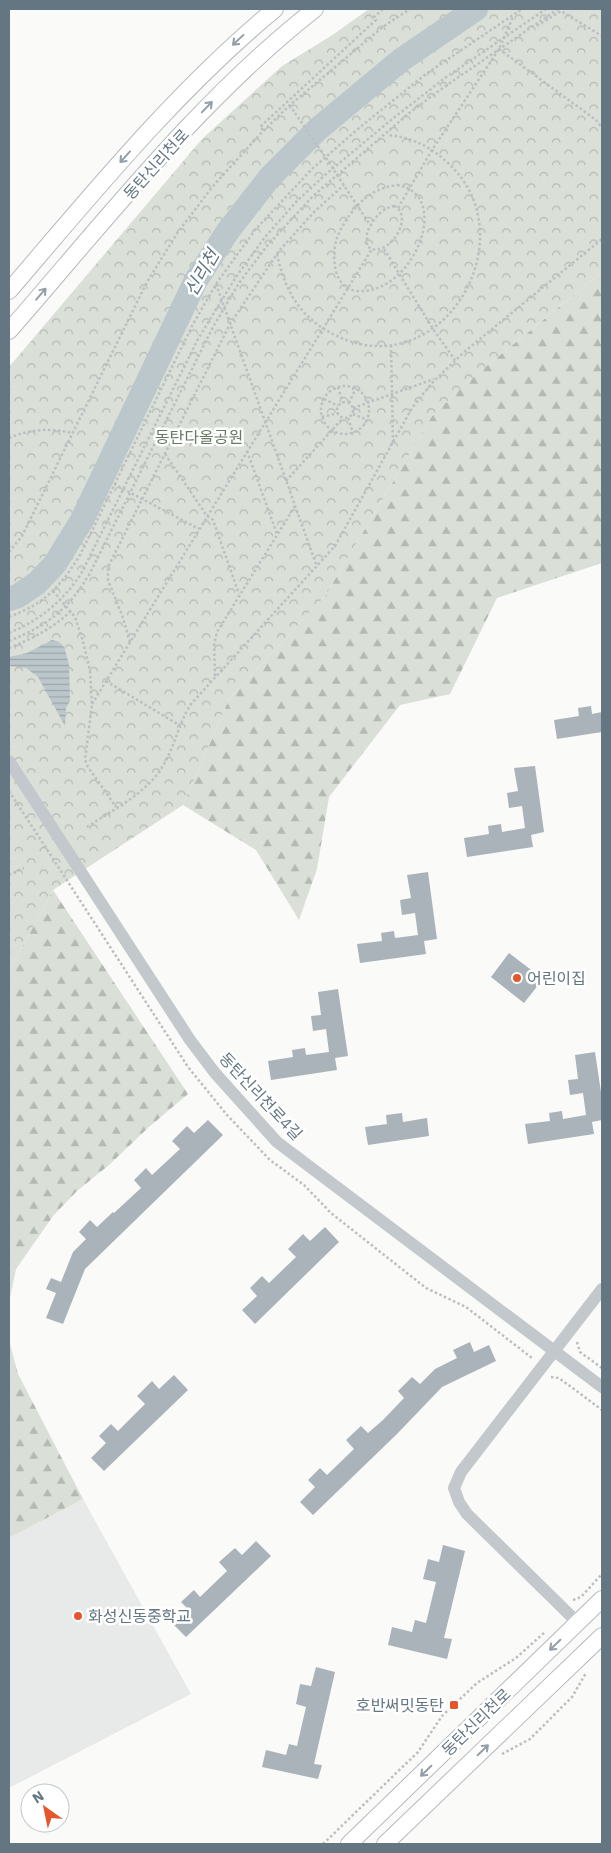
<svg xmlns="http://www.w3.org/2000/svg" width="611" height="1853" viewBox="0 0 611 1853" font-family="'IBM Plex Sans','Noto Sans KR',sans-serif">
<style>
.built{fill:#e8e9e9}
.forest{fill:url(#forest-firs)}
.park{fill:url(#park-crowns)}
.water{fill:url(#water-rules)}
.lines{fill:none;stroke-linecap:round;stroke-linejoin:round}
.river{stroke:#bbc7cb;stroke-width:24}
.building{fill:#aab3b9}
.major-casing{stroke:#b5babe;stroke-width:18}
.path{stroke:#bbbfc2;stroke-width:2.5;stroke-dasharray:2.5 2.5;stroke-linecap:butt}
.minor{stroke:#c3c8cc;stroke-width:12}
.major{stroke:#fff;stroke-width:16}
.path-bridge{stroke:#bbbfc2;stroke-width:2.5;stroke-dasharray:2.5 2.5;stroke-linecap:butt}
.oneway{stroke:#939fa8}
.poi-dot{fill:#e4572e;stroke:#fff;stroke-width:2}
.labels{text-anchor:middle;stroke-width:5;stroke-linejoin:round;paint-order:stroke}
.street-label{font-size:16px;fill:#657683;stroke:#fff}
.park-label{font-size:16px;fill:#687a64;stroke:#fff}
.poi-label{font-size:16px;fill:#657683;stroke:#fff;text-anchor:start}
.water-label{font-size:18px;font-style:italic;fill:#60757c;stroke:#fff}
</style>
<defs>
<pattern id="forest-firs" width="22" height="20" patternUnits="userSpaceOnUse" patternTransform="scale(1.25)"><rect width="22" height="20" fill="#dadfd7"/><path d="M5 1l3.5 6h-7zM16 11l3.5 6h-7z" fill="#b4b9b4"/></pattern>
<pattern id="park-crowns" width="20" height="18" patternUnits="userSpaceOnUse" patternTransform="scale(1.25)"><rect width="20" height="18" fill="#dadfd7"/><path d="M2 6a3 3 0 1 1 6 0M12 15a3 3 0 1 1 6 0" fill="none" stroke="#b4b9b4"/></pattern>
<pattern id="water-rules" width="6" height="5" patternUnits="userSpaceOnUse" patternTransform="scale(1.25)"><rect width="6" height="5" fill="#bbc7cb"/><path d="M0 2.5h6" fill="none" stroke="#9ca6aa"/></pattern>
</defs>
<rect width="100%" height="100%" fill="#fafaf8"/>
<polygon class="built" points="83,1499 191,1694 9,1788 9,1538"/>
<g class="forest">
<polygon points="602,272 602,563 497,598 450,694 400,705 329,797 317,869 299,920 256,850 183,805 229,699 325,596 432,416 468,381"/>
<polygon points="53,890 188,1094 149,1127 109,1165 77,1191 53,1216 16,1269 9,1303 9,971"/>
<polygon points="9,1340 18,1374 83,1499 9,1538"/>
</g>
<polygon class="park" points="369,9 602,9 602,272 468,381 432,416 325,596 229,699 183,805 53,890 9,971 9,367 202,139 282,66 331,36"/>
<polygon class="water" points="52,640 59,642 64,647 69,664 70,701 66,708 65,726 38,677 26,668 9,666 9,657 27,653"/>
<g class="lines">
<polyline class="river" points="9,599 18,596 37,583 55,564 82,520 196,280 228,231 270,177 318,129 401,60 476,9"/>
</g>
<g class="building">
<polygon points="591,706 592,714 602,712 602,732 557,739 554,720 579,716 578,708"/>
<polygon points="535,766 544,832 531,835 533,847 467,857 464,838 489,834 488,826 501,824 502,832 525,828 522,806 509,808 507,793 518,791 514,768"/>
<polygon points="428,872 437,939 424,941 426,954 360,963 357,944 382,941 381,933 394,931 395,938 418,935 415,913 402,915 400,900 411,898 407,875"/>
<polygon points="509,953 543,979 524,1003 491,977"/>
<polygon points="338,989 348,1056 335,1058 337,1070 271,1080 268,1061 293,1057 292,1050 305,1048 306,1055 329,1052 326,1029 313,1031 311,1016 321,1015 318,992"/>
<polygon points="595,1052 602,1099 602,1120 592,1122 594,1134 528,1144 525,1124 550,1121 549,1113 562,1111 563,1119 586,1115 583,1093 570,1095 568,1080 578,1079 575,1055"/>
<polygon points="402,1113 403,1122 427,1118 429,1136 368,1145 365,1127 387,1124 386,1115"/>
<polygon points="208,1120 223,1135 85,1269 63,1324 46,1318 56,1293 46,1289 51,1278 61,1282 73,1252 86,1239 79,1232 90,1220 97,1227 113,1212 114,1213 141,1188 134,1180 146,1168 152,1175 180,1149 172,1141 187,1126 194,1133"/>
<polygon points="325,1227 339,1242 255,1324 242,1310 257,1296 250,1288 262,1276 269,1283 296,1257 288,1249 303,1234 310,1241"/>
<polygon points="470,1342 474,1352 489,1345 496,1361 442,1387 397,1434 313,1515 300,1502 315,1487 308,1480 320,1468 327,1475 354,1449 346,1440 361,1426 368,1433 383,1420 404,1398 398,1391 412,1377 420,1384 435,1369 457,1358 453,1350"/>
<polygon points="174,1375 188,1390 104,1471 91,1458 106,1443 99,1436 111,1424 118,1431 145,1404 137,1396 152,1381 159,1389"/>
<polygon points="256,1541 271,1556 186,1637 173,1624 188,1609 181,1602 194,1590 200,1597 227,1571 219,1562 235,1548 242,1555"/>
<polygon points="443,1545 465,1551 444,1638 452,1639 447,1659 388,1645 392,1627 412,1632 415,1620 426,1623 436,1582 423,1579 428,1559 439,1562"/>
<polygon points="316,1667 335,1672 314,1764 322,1765 318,1779 262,1767 266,1750 286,1755 289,1744 297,1746 306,1707 296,1704 300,1684 311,1686"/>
</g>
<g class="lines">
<defs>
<g id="major">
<path d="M 9,291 C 93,193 175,92 275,9"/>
<path d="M 9,331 C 106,220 199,100 315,9"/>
<polyline points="349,1844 602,1599"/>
<polyline points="385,1844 602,1636"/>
</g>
</defs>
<use href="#major" class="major-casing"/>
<g class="path">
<polyline points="537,26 561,11 602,36"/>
<polyline points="499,49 596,120 602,128"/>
<polyline points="290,105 295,113"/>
<polyline points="263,130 260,127 376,20 374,17 383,9"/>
<polyline points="326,158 370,225"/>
<path d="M 397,185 C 454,194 413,295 358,291 C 333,290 331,256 337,238 C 341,227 349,215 357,206 C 368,194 381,187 397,185 Z"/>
<path d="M 394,206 C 414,215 392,254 372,249 L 367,246 L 367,232 C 373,221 380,208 394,206 Z"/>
<polyline points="398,208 432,150 499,49 513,17"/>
<polyline points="384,249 433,329 455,360"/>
<path d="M 277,254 C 285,292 301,319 337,336 C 441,386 529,239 449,164 C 431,147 412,137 388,135"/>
<polyline points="216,284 317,567"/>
<polyline points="391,345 393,443"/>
<circle cx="345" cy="410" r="24"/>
<polyline points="338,387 343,403"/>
<polyline points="324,399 338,406"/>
<circle cx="345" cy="410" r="8"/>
<polyline points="349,403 356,388"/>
<polyline points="353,408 434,379"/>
<polyline points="353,414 367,420"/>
<polyline points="322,417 338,413"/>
<polyline points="348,418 353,433"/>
<path d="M 9,438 C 29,429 51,428 73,433"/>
<polyline points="247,451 277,534"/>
<polyline points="165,454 207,516 213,520 239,594"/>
<polyline points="286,481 343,418"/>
<polyline points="114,484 199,529"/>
<polyline points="9,552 22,536 147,282 178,232 213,186 263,131 290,105 384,26 410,9"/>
<polyline points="53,591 75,617 83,641 90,671 92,704 85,760 88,767 116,807"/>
<path d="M 9,617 C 45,603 58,589 79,557 L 192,326 L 216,284 L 255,230 L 312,169 L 359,128 L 426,74 L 522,9"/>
<path d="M 9,633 C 40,620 62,602 81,574 L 198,339 L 236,277 L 265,237 L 297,201 L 325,175 L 391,120 L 445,78 L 546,9"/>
<path d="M 9,641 C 48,625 68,610 90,573 L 213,327 L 239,283 L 266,247 L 313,196 L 408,114 L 447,85 L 558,9"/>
<polyline points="130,642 123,618 108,580 108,567 230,324 279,251 315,211 344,185"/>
<path d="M 9,648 C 32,639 53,628 71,611"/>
<polyline points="215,676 214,645 217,632 295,506"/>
<polyline points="106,681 179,725"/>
<polyline points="92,704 372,249"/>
<polyline points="9,791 188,1067 227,1115 270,1160 304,1185 331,1213 426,1288 466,1307 532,1358"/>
<path d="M 87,827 C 114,809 148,793 164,764 C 175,745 179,723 191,704 L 335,546 L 412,408 L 431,384 L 464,352 L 602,239"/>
<polyline points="9,875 24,868"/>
<polyline points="9,899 9,913"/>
<polyline points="577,1342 580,1352 602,1368"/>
<polyline points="551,1377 559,1378 602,1410"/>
<polyline points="573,1600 581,1597 602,1574"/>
<polyline points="502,1754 530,1739 572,1697 586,1673"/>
<polyline points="323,1844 418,1752 442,1716 477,1683 516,1658 545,1632"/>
</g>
<g class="minor">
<polyline points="9,761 190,1040 215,1073 277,1142 602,1387"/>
<polyline points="578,1623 467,1514 459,1502 454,1488 461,1472 602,1289"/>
</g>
<use href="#major" class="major"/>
<polyline class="path-bridge" points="295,113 326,158"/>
</g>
<defs><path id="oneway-shaft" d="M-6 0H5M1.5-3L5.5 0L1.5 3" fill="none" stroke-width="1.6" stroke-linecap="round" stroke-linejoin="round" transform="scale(1.25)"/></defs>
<g class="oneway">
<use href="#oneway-shaft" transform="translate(238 40) rotate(137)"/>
<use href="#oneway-shaft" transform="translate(207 107) rotate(-46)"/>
<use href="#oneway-shaft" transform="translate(125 157) rotate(132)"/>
<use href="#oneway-shaft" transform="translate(41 294) rotate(-49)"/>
<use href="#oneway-shaft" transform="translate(555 1645) rotate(136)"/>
<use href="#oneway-shaft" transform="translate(483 1750) rotate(-44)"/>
<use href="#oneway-shaft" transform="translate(426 1771) rotate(136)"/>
</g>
<g class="poi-dot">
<circle cx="517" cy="978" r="5"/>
<circle cx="78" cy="1616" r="5"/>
<rect x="449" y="1700" width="10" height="10" rx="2.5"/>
</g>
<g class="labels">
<g class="street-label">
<text transform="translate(156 164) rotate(-48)" y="6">동탄신리천로</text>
<text transform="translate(261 1096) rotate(47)" y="6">동탄신리천로4길</text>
<text transform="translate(476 1722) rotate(-44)" y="6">동탄신리천로</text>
</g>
<g class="park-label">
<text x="199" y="443">동탄다올공원</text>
</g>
<g class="poi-label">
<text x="527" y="984">어린이집</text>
<text x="88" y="1622">화성신동중학교</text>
<text x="444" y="1711" text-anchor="end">호반써밋동탄</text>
</g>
<g class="water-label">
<text transform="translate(202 273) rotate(-60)" y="6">신리천</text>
</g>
</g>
<rect width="611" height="1853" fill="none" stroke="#657683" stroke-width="20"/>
<g transform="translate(45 1808) rotate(327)"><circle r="24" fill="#ffffff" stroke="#c1c8cd"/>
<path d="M0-4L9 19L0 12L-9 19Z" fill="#e4572e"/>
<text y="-8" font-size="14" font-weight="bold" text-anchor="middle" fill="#657683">N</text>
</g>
</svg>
